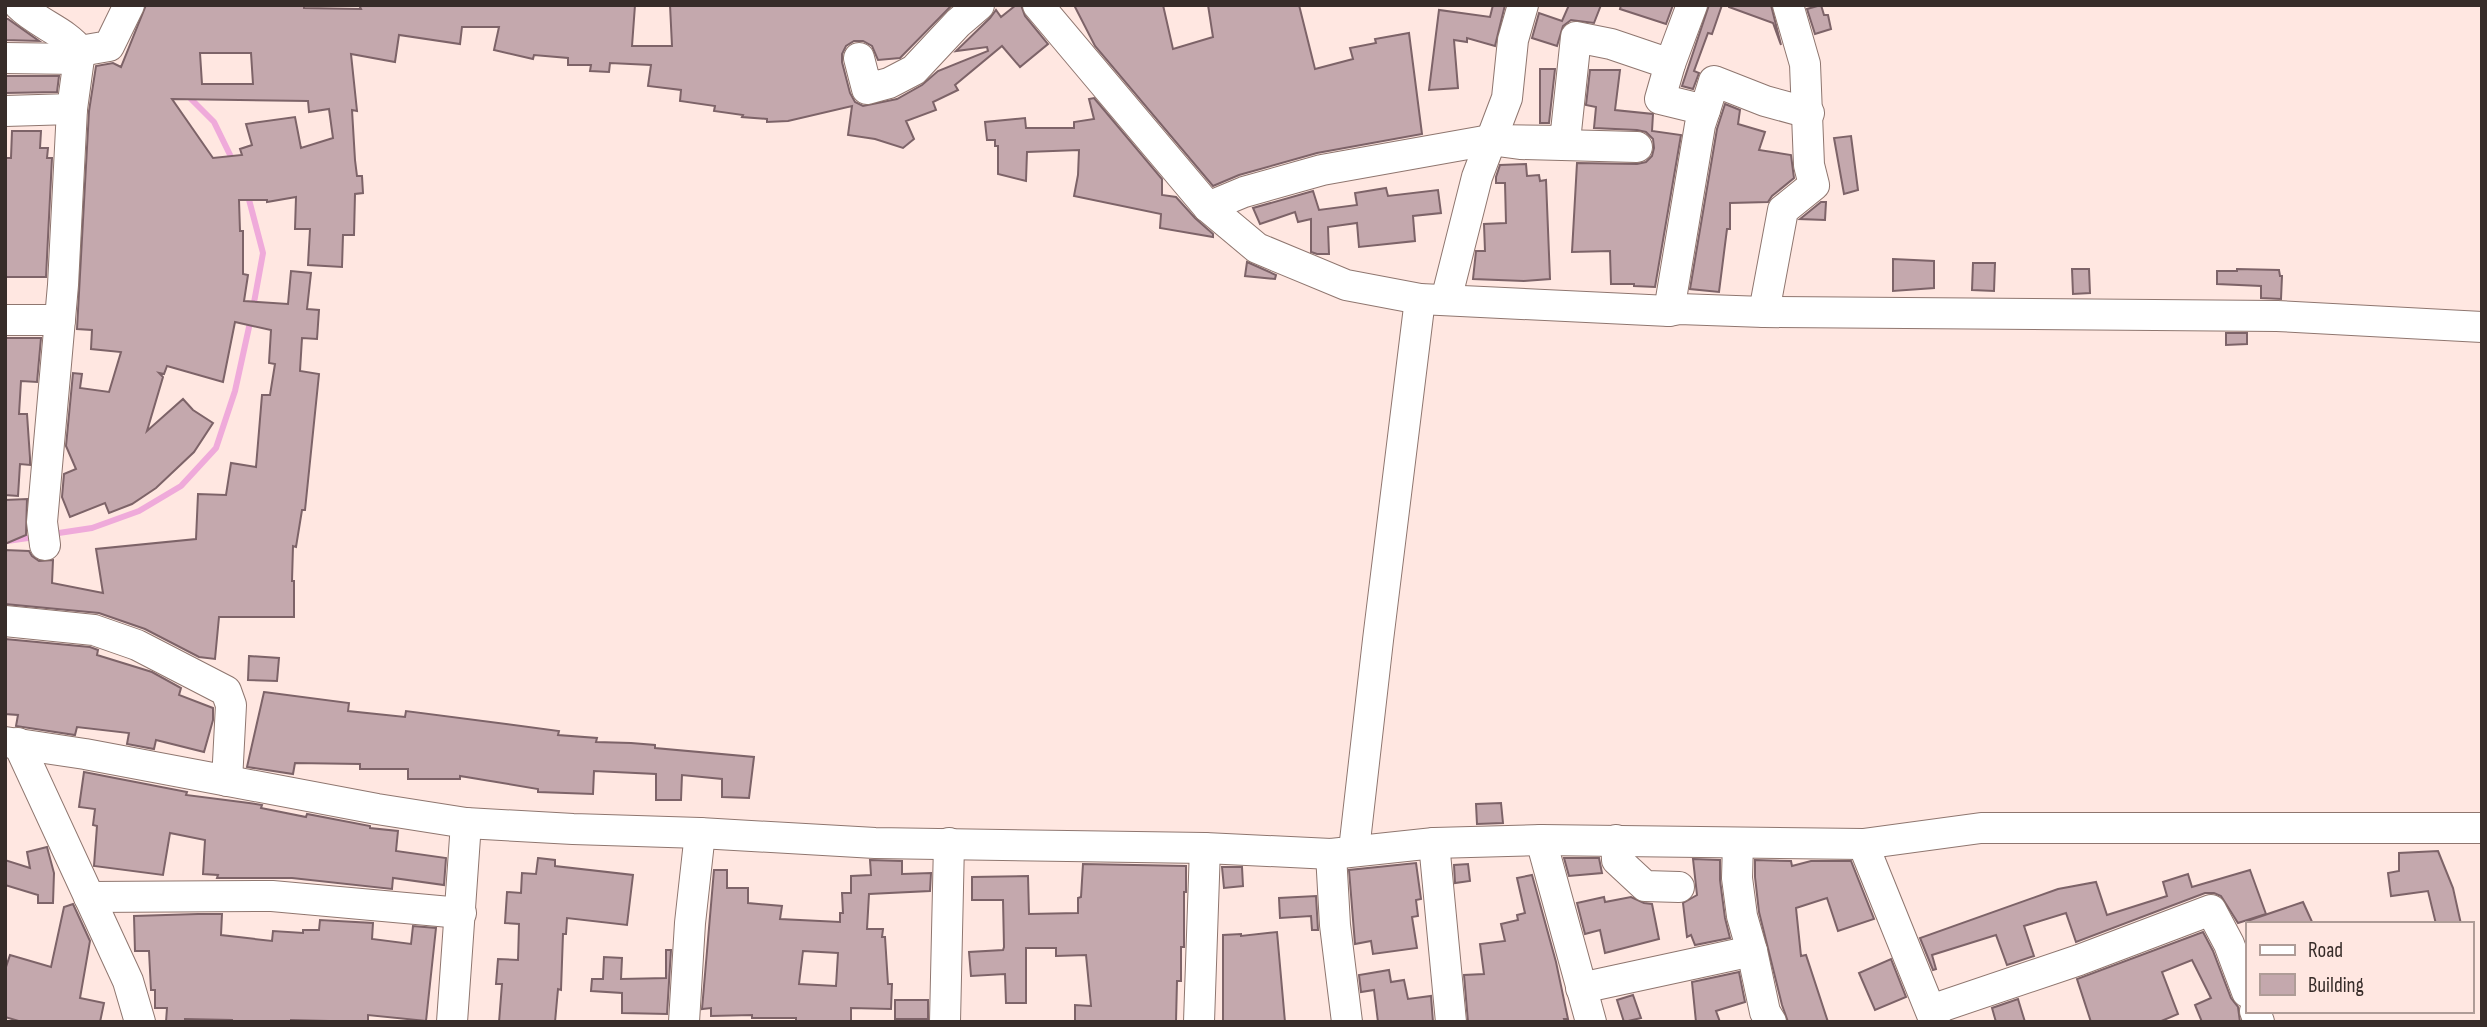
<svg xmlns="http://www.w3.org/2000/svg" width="2487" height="1027" viewBox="0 0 2487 1027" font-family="'Sofia Sans Condensed',sans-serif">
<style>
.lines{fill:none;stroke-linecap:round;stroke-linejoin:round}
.stream{stroke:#efaada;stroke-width:6}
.building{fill:#c4a8ad;stroke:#7d6368;stroke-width:2;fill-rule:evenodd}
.minor-casing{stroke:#8f766f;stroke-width:32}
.minor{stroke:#fff;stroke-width:30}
</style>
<rect width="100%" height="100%" fill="#ffe7e1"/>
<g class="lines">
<g class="stream">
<polyline points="187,95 214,122 234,163"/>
<polyline points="247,192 263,253 253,308"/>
<polyline points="52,534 92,528 139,511 181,486 216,448 235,391 251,318"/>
<polyline points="7,541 35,537"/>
</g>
</g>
<g class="building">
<path d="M 146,5 L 304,5 L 304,8 L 361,9 L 359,5 L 635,5 L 632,46 L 672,46 L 670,5 L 952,5 L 900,58 L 878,60 L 872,46 L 863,41 L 854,41 L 846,46 L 842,54 L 842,62 L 850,93 L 855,102 L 863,106 L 897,99 L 922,85 L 938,71 L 988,51 L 987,47 L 956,51 L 990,18 L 996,10 L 1001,17 L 1016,5 L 1021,5 L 1025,16 L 1048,44 L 1020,67 L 1002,46 L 955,85 L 958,90 L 933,102 L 936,110 L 906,121 L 914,139 L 903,148 L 875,139 L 848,135 L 852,106 L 788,121 L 767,122 L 767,119 L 742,117 L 743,115 L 714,111 L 715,106 L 680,101 L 681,90 L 648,86 L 651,65 L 610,63 L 609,72 L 590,71 L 591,65 L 568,65 L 568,58 L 534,55 L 533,59 L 494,50 L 499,27 L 462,27 L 460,44 L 399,35 L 395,62 L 351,54 L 357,111 L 352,110 L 355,160 L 357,176 L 362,176 L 363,193 L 355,194 L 354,235 L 343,235 L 342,267 L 308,265 L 310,229 L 295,229 L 296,197 L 267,202 L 267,200 L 239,200 L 240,231 L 243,231 L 243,274 L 248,275 L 244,301 L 288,304 L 291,271 L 311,273 L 307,309 L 319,310 L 317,339 L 302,338 L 300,371 L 319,374 L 305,510 L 302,510 L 296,547 L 293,546 L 292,581 L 294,581 L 294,617 L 219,617 L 215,659 L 199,657 L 145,629 L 99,613 L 5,604 L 5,550 L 29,551 L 32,556 L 39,561 L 53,560 L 52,583 L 103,593 L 96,549 L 196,539 L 198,494 L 226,495 L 231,463 L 256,467 L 262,395 L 270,395 L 275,364 L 269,363 L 271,330 L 235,322 L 223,382 L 167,366 L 164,374 L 159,373 L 163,377 L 147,431 L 183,399 L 193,410 L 213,423 L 194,452 L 156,488 L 132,504 L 109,513 L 105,503 L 70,517 L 62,497 L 64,474 L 76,469 L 66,446 L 73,373 L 82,374 L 80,388 L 109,392 L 121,352 L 91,349 L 92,330 L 77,329 L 89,111 L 96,66 L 113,63 L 121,67 ZM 200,53 L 251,53 L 253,84 L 202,84 ZM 172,99 L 308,101 L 309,112 L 329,109 L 333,138 L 301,148 L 295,117 L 246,124 L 252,145 L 240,149 L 242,155 L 213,158 Z"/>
<polygon points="1074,5 1163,5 1173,49 1213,37 1208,5 1299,5 1315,69 1353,59 1350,48 1376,43 1375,39 1409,33 1422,134 1317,153 1239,175 1213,186 1095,46"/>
<polygon points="1493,5 1505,5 1495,46 1467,38 1467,42 1454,40 1458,88 1429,90 1439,10 1490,17"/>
<polygon points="1569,5 1601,5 1594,23 1571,20 1563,26 1557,46 1532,38 1539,13 1562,21"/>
<polygon points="1621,5 1673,5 1666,24 1620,9"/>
<polygon points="1709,5 1722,5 1712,34 1708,33 1694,71 1699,73 1693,89 1682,86"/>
<polygon points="1729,5 1771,5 1781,45 1773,23 1729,7"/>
<polygon points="1821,5 1824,15 1828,15 1831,29 1815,34 1807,9"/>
<polygon points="5,19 8,19 39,41 5,40"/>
<polygon points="1540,69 1555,69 1549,123 1540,123"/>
<polygon points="1590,70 1620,70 1615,110 1653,114 1652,131 1681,135 1655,287 1634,286 1634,284 1611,284 1610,251 1572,252 1577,163 1637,164 1646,162 1652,156 1654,148 1653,139 1646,132 1637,130 1594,128 1596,107 1586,105"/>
<polygon points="5,76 59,76 57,92 5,93"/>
<polygon points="1094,98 1162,179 1162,195 1176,197 1195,218 1213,234 1213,237 1160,228 1161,214 1074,196 1078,175 1079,150 1027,152 1026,181 998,174 998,146 995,146 995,140 987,140 985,122 1025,118 1026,128 1074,128 1074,122 1094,119 1089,99"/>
<polygon points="1725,104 1740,110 1738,124 1765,132 1759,150 1791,155 1794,178 1772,196 1768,202 1730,203 1730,229 1727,229 1719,292 1690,289 1717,129"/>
<polygon points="12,131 41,131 40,148 48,148 47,158 52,158 46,277 5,277 5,158 11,158"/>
<polygon points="1851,136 1858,190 1844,194 1834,138"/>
<polygon points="1526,164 1527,176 1539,175 1540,181 1546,180 1550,279 1524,281 1473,279 1476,251 1485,251 1484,224 1506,223 1505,183 1496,183 1496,177 1500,165"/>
<polygon points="1386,188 1388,196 1438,190 1441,213 1413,216 1415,241 1359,247 1357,223 1328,227 1329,254 1317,254 1311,252 1311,219 1298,222 1295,212 1260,224 1253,208 1313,191 1319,210 1357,205 1355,193"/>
<polygon points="1821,202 1826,202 1825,220 1800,219"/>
<polygon points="1893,259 1934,261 1934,288 1893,291"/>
<polygon points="1247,262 1276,275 1275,279 1245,276"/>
<polygon points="1973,263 1995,263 1994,291 1972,290"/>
<polygon points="2072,269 2089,269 2090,293 2073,294"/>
<polygon points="2237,269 2279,270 2280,276 2282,276 2281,299 2261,298 2261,286 2217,284 2217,271 2237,271"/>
<polygon points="2226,333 2247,333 2247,344 2226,345"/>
<polygon points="5,338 41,338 37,382 21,381 19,414 27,414 30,458 30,465 20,464 18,496 5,495"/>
<polygon points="27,499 26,535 5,544 5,500"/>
<polygon points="5,639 90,647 98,650 97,655 152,672 181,688 179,695 213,708 213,720 204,752 156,740 154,749 127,744 129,733 77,727 75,735 16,726 18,715 5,714"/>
<polygon points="249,656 279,658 277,681 248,680"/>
<polygon points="264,692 349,703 348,711 405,717 406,711 559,731 558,735 597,738 596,742 631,743 655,745 655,748 754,757 749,798 722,797 722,779 682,775 681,800 656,800 656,774 594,771 593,794 538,792 538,789 460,776 460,779 408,779 408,769 360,769 360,764 295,763 293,774 247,767"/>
<polygon points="84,772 187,792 186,795 249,803 262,805 261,808 306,817 307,814 370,826 370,828 398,831 396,851 446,858 444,885 393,878 392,889 292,878 217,878 218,875 203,874 205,840 170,833 163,875 94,866 97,826 93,825 95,809 79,807"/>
<polygon points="1501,803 1503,823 1477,824 1476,804"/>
<polygon points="47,847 54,873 53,903 38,903 38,895 5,885 5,860 30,868 27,852"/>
<polygon points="2438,851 2453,888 2461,924 2436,924 2428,891 2391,896 2388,873 2399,871 2399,853"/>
<polygon points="538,858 555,860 555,866 633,875 627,925 567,918 566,934 563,934 561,990 558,989 555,1022 499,1022 502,984 496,984 498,959 518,960 519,924 505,923 507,892 521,893 522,873 536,874"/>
<polygon points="1564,858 1599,858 1602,873 1569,876"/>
<polygon points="1693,859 1720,860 1720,880 1725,918 1730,938 1695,945 1691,935 1687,937 1683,903 1697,895"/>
<path d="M 870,860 L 902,861 L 902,874 L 931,873 L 930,891 L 869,894 L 867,929 L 883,929 L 882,937 L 885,937 L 888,984 L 892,984 L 891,1009 L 851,1008 L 851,1022 L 796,1022 L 796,1018 L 752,1018 L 752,1015 L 711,1016 L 711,1008 L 702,1009 L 714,870 L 727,870 L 727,888 L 748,888 L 748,903 L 782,906 L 780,919 L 840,922 L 840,913 L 843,913 L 842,893 L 851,893 L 851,876 L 871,875 ZM 803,951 L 838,953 L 836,986 L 799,984 Z"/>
<polygon points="1755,860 1791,861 1792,866 1811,861 1851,861 1874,919 1838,931 1827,898 1796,908 1801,956 1806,955 1828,1022 1788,1022 1782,1005 1759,912 1755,877"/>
<polygon points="1416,863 1421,899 1416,900 1418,916 1412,917 1417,948 1373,954 1371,941 1355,944 1349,870"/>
<polygon points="1083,864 1186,866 1186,892 1184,892 1184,947 1181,947 1181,981 1177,981 1176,1022 1075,1022 1075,1005 1091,1006 1086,955 1056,956 1056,948 1026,948 1026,1003 1006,1003 1005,974 971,976 969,952 1003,950 1004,947 1003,900 972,900 972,877 1028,876 1029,914 1078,913 1078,898 1081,897"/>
<polygon points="1468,864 1470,881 1455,883 1454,865"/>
<polygon points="1222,867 1242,867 1243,886 1224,888"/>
<polygon points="2250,870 2266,914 2238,923 2221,896 2214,893 2205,893 2076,942 2066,913 2024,926 2034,956 2007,965 1996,935 1932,955 1936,969 1933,970 1920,938 2058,889 2096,882 2107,915 2167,896 2163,882 2188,874 2192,887"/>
<polygon points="1532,875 1556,962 1568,1019 1564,1019 1565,1022 1468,1022 1464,975 1484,974 1480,944 1505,941 1501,924 1518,920 1517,915 1525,913 1517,878"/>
<polygon points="1316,896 1318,930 1312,930 1311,916 1280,918 1279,898"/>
<polygon points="1604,897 1605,902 1631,897 1644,903 1652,904 1659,939 1605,953 1600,930 1585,934 1577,903"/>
<polygon points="2303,902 2313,924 2248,924 2247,921"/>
<polygon points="73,904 90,941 80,998 104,1003 100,1022 22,1022 5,1017 5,970 10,955 51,967 64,907"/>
<polygon points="198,914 222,914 221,935 272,941 273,931 303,933 303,930 319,930 320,920 373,923 372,939 411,944 413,926 436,928 426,1021 368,1015 368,1022 291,1020 291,1022 232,1022 232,1020 185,1019 185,1022 166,1022 167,1008 155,1008 155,990 151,990 149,951 135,951 134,916"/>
<polygon points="1277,932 1285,1022 1223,1022 1223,935 1241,934 1241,936"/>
<polygon points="2203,932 2213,951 2231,998 2238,1007 2240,1022 2202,1022 2195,1005 2211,998 2192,960 2162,972 2178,1014 2159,1022 2091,1022 2077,979"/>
<polygon points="666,950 671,950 667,1014 622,1013 622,993 591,991 592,979 603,979 604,957 622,958 621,979 666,978"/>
<polygon points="1891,959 1906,997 1875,1010 1859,973"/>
<polygon points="1389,970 1391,982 1404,980 1408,999 1431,996 1433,1022 1378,1022 1374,990 1361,992 1359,975"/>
<polygon points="1739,972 1745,1002 1716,1011 1720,1022 1696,1022 1692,982"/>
<polygon points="1633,995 1641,1018 1624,1022 1617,1000"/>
<polygon points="2018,999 2025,1022 1996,1022 1992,1008"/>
<rect x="895" y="1000" width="33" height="19"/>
</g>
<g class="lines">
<defs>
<g id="minor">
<path d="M 19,5 C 38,24 65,31 80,51 L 72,109 L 63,285 L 42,522 L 45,545"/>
<polyline points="1038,5 1208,207 1257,248 1346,285 1420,299 1669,311 1679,309 1764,312 2277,316 2482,327"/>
<polyline points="80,51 109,46 129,5"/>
<polyline points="5,58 79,59"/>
<polyline points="859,58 867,89 889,83 914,70 958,23 979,5"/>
<polyline points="1670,64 1692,5"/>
<polyline points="5,111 72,109"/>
<polyline points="1490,140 1565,141 1576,37 1611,44 1670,64 1660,99 1705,110 1714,81 1765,101 1809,113"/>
<polyline points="1208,207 1244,192 1322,170 1490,140 1520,144 1637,147"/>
<polyline points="1446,300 1477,177 1507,98 1513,40 1523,5"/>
<polyline points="1669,311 1700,125 1705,110"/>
<polyline points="1764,312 1783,210 1814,185 1809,165 1805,64 1788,5"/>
<polyline points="5,320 60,320"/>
<polyline points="5,621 94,630 137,645 226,691 231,705 227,781"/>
<polyline points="5,742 85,754 377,809 466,823 573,829 700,833 875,843 1205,848 1331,854 1434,843 1541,840 1863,844 1981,828 2482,828"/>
<polyline points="18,743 128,981 140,1022"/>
<polyline points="1541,840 1591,1022"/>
<polyline points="1616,840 1617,860 1645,886 1679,887"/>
<polyline points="1434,843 1451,1022"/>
<polyline points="1738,843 1737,878 1742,916 1752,951 1765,1012 1771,1022"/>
<polyline points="1863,844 1935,1022"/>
<polyline points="1354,850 1378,640 1420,299"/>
<polyline points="1331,854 1335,925 1347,1022"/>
<polyline points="89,897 272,896 461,913"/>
<polyline points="1581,988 1752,951"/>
<polyline points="1931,1010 2079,960 2211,910 2229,944 2247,992"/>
<polyline points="2255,1011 2259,1022"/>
<polyline points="452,1022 466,823"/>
<polyline points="684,1022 690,923 700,833"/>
<polyline points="945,1022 949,843"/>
<polyline points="1199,1022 1205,848"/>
</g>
</defs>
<use href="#minor" class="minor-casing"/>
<use href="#minor" class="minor"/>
</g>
<rect width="2487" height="1027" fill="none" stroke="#372c29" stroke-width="14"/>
<rect x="2246" y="922" width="228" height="91" fill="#ffe7e1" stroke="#af9c97" stroke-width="2"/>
<rect x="2260" y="945" width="35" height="10" fill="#ffffff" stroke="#af9c97" stroke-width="2"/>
<text x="2308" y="957" font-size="21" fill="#372c29">Road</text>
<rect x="2260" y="974" width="35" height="21" fill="#c4a8ad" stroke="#af9c97" stroke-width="2"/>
<text x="2308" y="992" font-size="21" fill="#372c29">Building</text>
</svg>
